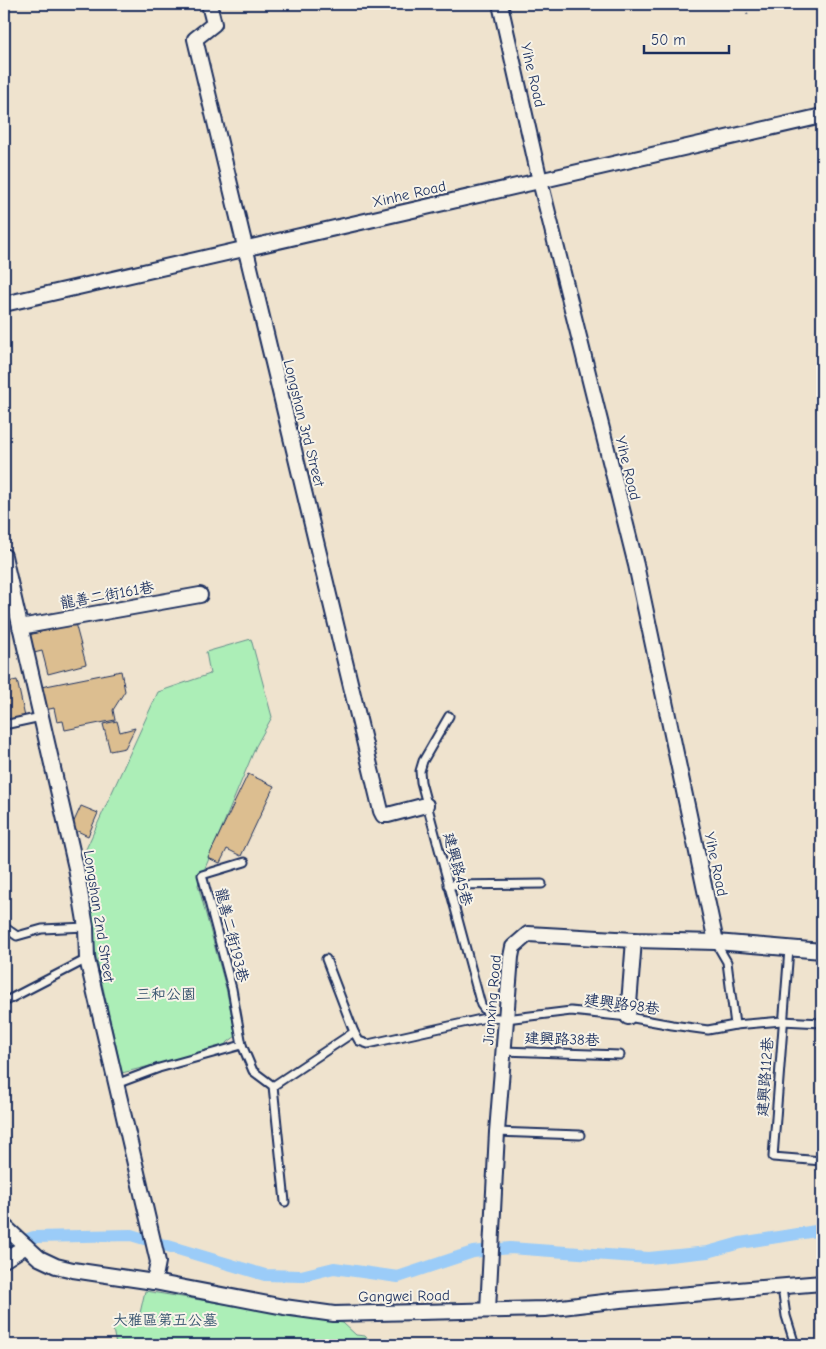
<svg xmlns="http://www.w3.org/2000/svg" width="826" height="1349" viewBox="0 0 826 1349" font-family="'Comic Neue','LXGW WenKai TC',sans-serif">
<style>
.green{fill:#aceeb7;stroke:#648e8a}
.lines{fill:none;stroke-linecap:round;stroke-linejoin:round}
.canal{stroke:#9bccf8;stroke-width:12}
.building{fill:#dcbe90;stroke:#1b2f5e}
.lane-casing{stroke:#1b2f5e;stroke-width:11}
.street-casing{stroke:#1b2f5e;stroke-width:18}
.path{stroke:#1b2f5e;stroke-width:2;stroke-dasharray:1 4;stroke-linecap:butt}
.lane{stroke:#f7f3e8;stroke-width:7}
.street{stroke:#f7f3e8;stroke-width:14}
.labels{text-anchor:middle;stroke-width:4;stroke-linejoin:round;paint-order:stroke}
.street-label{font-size:15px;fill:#1b2f5e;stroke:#f7f3e8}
.park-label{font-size:15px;fill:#385570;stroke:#f7f3e8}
</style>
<rect width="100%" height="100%" fill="#efe3ce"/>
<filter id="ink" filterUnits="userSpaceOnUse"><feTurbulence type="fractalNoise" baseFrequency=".02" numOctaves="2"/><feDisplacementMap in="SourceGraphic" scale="10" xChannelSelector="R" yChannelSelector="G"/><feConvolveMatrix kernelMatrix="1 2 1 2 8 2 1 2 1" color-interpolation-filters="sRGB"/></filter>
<g filter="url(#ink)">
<g class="green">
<polygon points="251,639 272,717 256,746 198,885 226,988 236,1036 220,1048 122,1073 94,947 81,860 158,692 210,674 206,652"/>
<polygon points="145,1291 343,1323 356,1335 365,1336 373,1345 116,1345 113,1329 121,1322 138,1322"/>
</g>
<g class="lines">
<polyline class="canal" points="4,1247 34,1237 131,1235 265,1275 301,1276 334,1268 398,1277 473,1252 510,1248 649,1258 708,1252 740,1243 822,1230"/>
</g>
<g class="building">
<polygon points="75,623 86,664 48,674 42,651 34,653 29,635"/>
<polygon points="121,671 125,691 113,710 115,720 65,730 63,721 57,722 54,708 45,710 41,687"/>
<polygon points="17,680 25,717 4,722 4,683"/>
<polygon points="117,721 120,732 135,728 125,748 110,751 103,724"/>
<polygon points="248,774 274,786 241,856 227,849 220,863 208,858"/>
<polygon points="81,806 98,813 88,836 71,828"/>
</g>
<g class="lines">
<defs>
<g id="lane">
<polyline points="449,716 423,761 420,771 421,782 481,1005 490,1017 506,1019 571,1011 628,1017 672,1025 708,1030 735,1025 782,1021 822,1023"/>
<polyline points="4,725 41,717"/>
<polyline points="245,862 202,875 232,989 242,1045 253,1071 273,1086 285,1202"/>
<polyline points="448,885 542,884"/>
<polyline points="4,927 17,936 42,929 86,927"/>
<polyline points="716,943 727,962 735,1025"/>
<polyline points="789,949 773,1157 822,1161"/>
<polyline points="326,959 354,1032 359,1041 368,1044 490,1017"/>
<polyline points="4,1002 87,959"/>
<polyline points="503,1051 620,1055"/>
<polyline points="116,1084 159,1068 242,1045"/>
<polyline points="273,1086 354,1032"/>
<polyline points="497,1132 580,1135"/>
<polyline points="782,1288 786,1316 795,1345"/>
</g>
<g id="street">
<polyline points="209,4 214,24 195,39 381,811 383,815 388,815 426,805"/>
<polyline points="500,4 540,181 636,565 716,942"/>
<polyline points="4,304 822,116"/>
<polyline points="4,556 76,868 86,927 87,959 158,1262 154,1282"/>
<polyline points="20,627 200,595"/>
<polyline points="628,1017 634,940"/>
<polyline points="4,1226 39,1258 56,1266 73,1270 154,1282 284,1307 334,1314 545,1309 620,1300 822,1283"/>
<polyline points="4,1260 26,1246"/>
<polyline points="488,1310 497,1132 511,957 513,947 528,934 634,940 716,942 822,951"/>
</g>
</defs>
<use href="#lane" class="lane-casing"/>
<use href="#street" class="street-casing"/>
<polyline class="path" points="745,4 748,17"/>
<use href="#lane" class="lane"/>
<use href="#street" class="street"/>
</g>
</g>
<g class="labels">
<g class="street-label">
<text transform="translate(533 75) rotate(77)" y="5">Yihe Road</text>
<text transform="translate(409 194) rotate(-13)" y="5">Xinhe Road</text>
<text transform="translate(304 423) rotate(76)" y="5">Longshan 3rd Street</text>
<text transform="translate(628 468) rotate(76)" y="5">Yihe Road</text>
<text transform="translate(107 595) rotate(-10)" y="5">龍善二街161巷</text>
<text transform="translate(716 864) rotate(78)" y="5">Yihe Road</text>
<text transform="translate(458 869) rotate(75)" y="5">建興路45巷</text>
<text transform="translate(99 916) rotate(81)" y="5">Longshan 2nd Street</text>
<text transform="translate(232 935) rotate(76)" y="5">龍善二街193巷</text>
<text transform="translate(492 1000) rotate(-85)" y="5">Jianxing Road</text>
<text transform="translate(622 1004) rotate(8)" y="5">建興路98巷</text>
<text transform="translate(562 1039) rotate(2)" y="5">建興路38巷</text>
<text transform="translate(765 1077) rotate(-86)" y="5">建興路112巷</text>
<text transform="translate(404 1296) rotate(-1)" y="5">Gangwei Road</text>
</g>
<g class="park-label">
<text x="166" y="999">三和公園</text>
<text x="165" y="1325">大雅區第五公墓</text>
</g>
</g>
<rect width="826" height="1349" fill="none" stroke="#f7f3e8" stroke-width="20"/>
<rect x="10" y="10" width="806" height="1329" fill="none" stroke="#1b2f5e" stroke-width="2" filter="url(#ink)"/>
<path d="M644 45v8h85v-8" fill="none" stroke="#1b2f5e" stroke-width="2.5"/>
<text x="651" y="45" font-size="15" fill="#1b2f5e" stroke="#f7f3e8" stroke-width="4" paint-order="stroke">50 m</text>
</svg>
